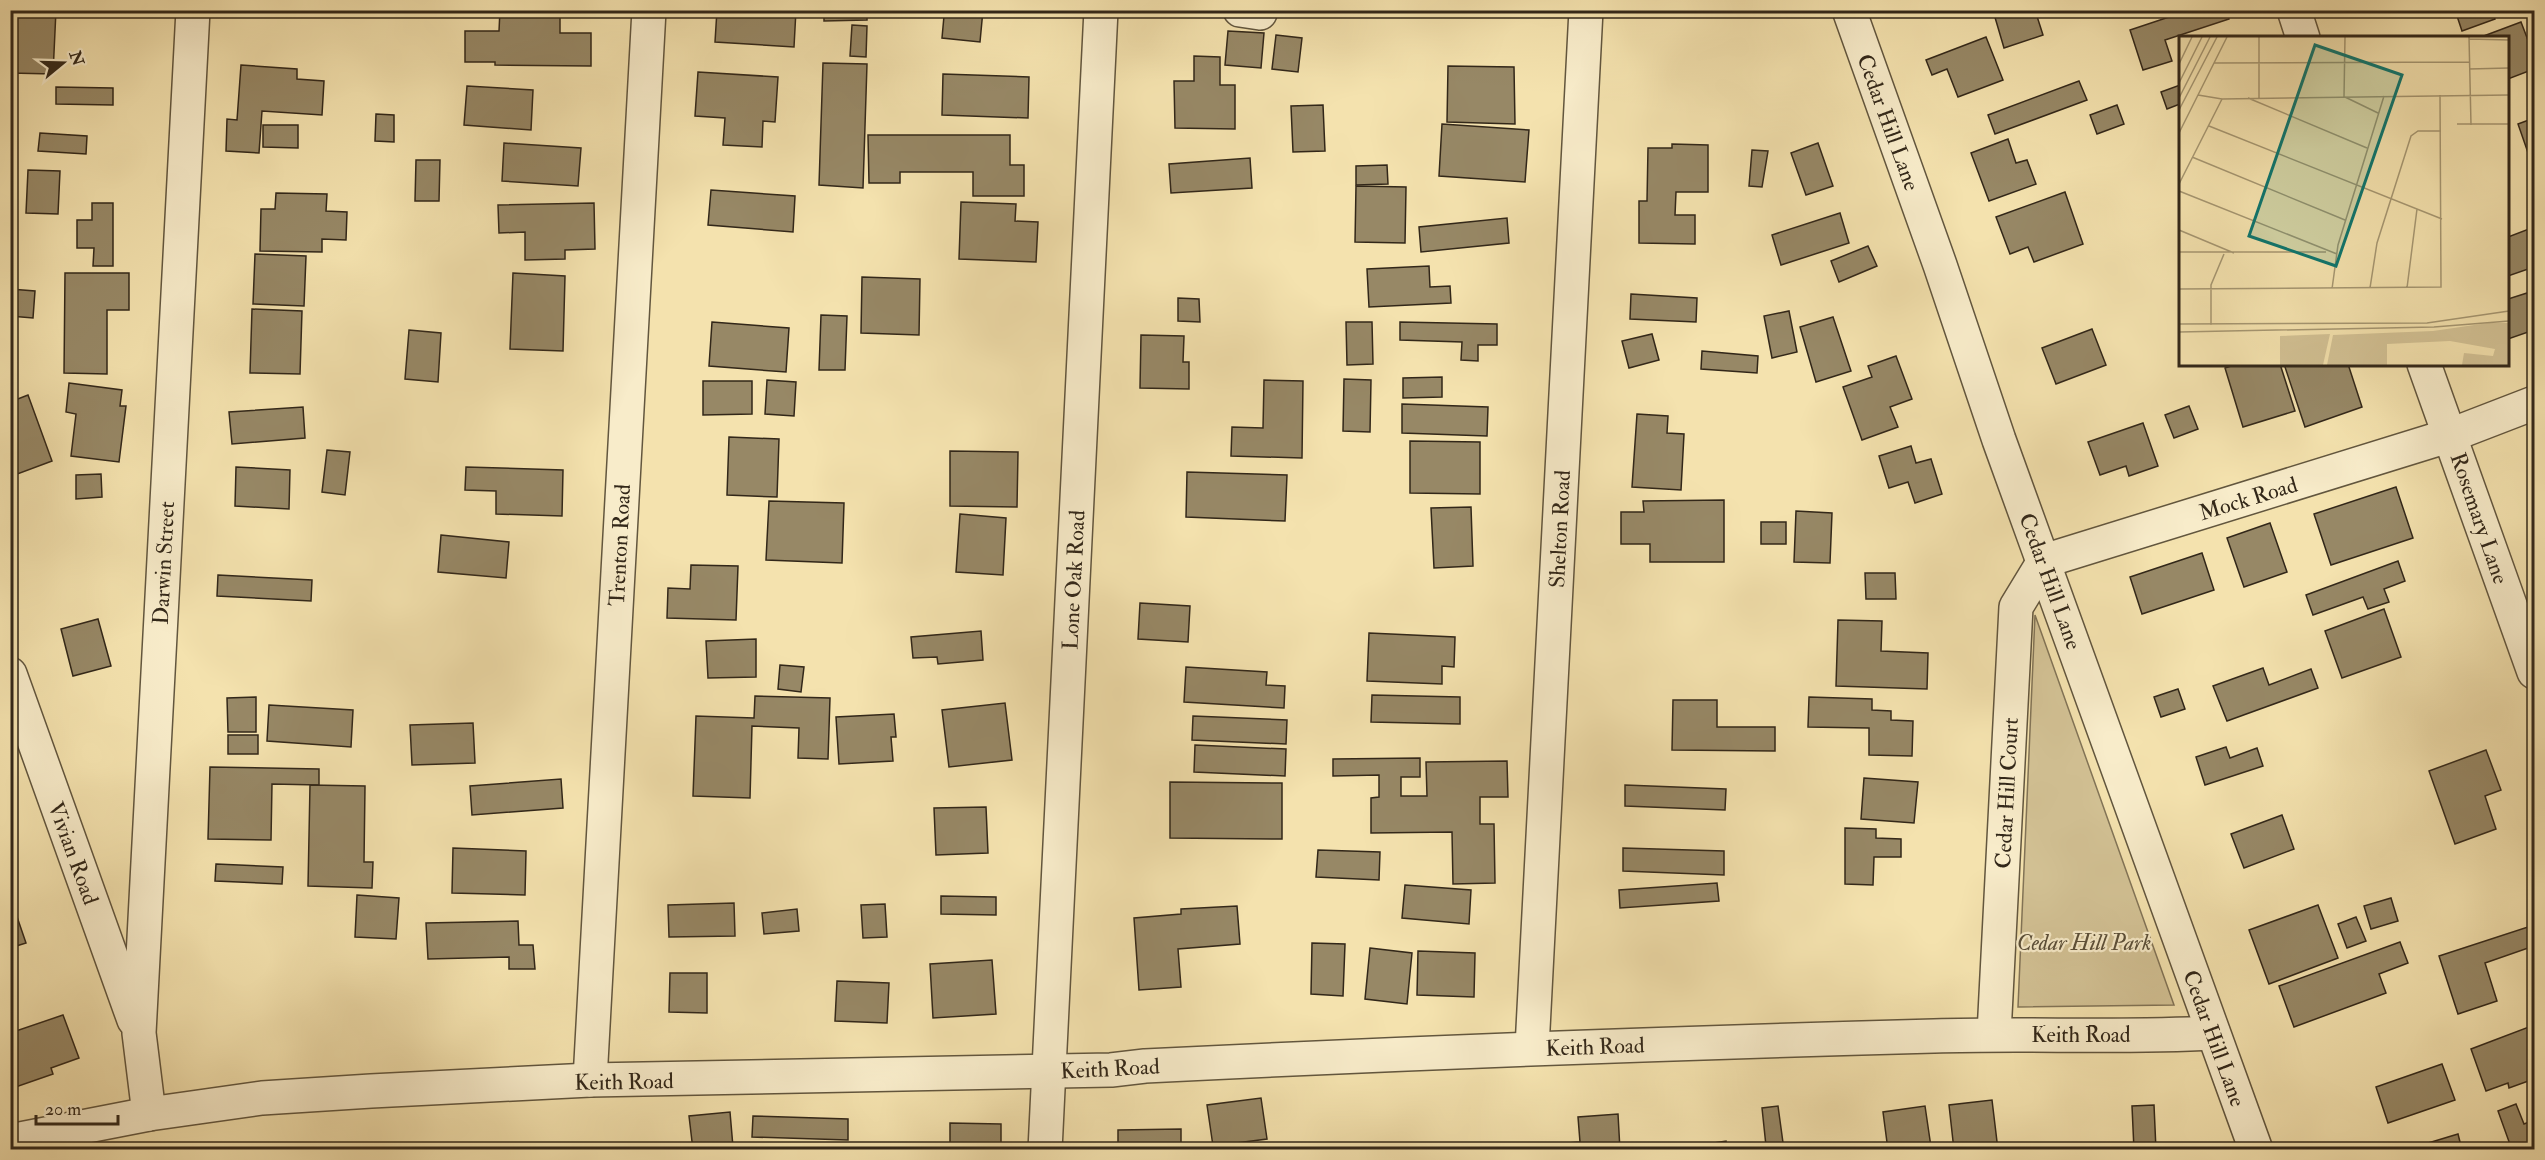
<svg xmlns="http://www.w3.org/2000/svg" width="2545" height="1160" viewBox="0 0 2545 1160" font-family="'IM FELL Double Pica',serif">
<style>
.green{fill:#d3c295;stroke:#827457;stroke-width:1.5}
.building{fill:#978866;stroke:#322719;stroke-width:1.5}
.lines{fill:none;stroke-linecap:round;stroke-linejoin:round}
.minor-casing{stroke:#62563e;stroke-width:36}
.minor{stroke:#f8ecca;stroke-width:33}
.labels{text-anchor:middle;stroke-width:4.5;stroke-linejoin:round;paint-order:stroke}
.street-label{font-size:22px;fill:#322719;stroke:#f8ecca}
.park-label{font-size:22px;font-style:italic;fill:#5a4e38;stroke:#f8ecca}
.inset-road{fill:none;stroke:#a69772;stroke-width:1.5}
.view{fill:#0f766e;fill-opacity:0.15;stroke:#0f766e;stroke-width:3}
.inset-edge{fill:none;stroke:#322719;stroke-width:3}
</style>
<rect width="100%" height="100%" fill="#f4e2ae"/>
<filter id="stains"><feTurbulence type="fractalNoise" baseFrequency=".00333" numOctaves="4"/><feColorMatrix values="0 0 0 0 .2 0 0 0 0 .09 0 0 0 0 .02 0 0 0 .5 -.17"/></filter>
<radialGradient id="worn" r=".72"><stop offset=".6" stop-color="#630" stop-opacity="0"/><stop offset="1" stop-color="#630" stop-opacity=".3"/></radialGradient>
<polygon class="green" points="2035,615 2174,1005 2018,1007"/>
<g class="building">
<polygon points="10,10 56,10 53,74 10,73"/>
<polygon points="500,10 560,10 560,33 591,33 591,66 495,65 495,62 465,62 465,31 499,31"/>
<polygon points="717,10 796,10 794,47 715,42"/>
<polygon points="824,10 867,10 867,20 824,21"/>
<polygon points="890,10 983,10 980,42 942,38 944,16"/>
<polygon points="2006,10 2035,10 2043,35 2004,48 1994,14"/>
<polygon points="2190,10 2227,10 2229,19 2165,40 2172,61 2143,70 2130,30"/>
<polygon points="2455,10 2492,10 2495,19 2462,31"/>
<polygon points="2521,22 2534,56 2534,69 2508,79 2508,38 2481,37"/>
<polygon points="852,25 867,26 866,57 850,56"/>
<polygon points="1228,31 1264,33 1261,68 1225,65"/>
<polygon points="1276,35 1302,38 1298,72 1272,69"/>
<polygon points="1986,37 2003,80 1958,97 1947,69 1932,75 1926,60"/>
<polygon points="1194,56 1220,57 1220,85 1235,85 1235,129 1175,128 1174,81 1194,81"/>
<polygon points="823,63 867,64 863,188 819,185"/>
<polygon points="241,65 297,69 297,79 324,81 322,115 262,111 259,153 226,151 227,119 237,120"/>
<polygon points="1448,66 1514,67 1515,124 1447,122"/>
<polygon points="698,72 778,77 775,122 763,121 762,147 723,145 725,118 695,116"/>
<polygon points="943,74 1029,77 1028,118 942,115"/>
<polygon points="2079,81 2087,100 1995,134 1988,115"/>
<polygon points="2180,85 2180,104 2167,109 2161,92"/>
<polygon points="467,86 533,90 531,130 464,125"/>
<polygon points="56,87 113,88 113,105 56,104"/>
<polygon points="1323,105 1325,151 1293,152 1291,106"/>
<polygon points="2117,105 2124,124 2097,134 2090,115"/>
<polygon points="376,114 394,115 394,142 375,141"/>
<polygon points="2534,118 2534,170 2518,124"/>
<polygon points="1442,124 1529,130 1525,182 1439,176"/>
<polygon points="263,125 298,125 298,148 263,147"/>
<polygon points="40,133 87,136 86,154 38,151"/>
<polygon points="868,135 1010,135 1010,165 1024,165 1024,196 973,196 973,172 900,172 900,183 869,183"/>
<polygon points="2008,139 2016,163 2027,160 2036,184 1989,201 1971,153"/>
<polygon points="504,143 581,148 578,186 502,181"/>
<polygon points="1818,143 1833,186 1806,195 1791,153"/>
<polygon points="1672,144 1708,145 1708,192 1676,192 1675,215 1695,215 1695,244 1639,243 1639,201 1647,201 1648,148 1672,148"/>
<polygon points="1752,150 1768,151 1762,187 1749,186"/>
<polygon points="1250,158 1252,188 1171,193 1169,164"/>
<polygon points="416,160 440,160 439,201 415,201"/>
<polygon points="1387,165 1388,184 1356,185 1356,166"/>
<polygon points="28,170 60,171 58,214 26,213"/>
<polygon points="1356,186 1406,187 1405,243 1355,242"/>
<polygon points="711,190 795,196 793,232 708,225"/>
<polygon points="2065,192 2083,244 2034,262 2028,247 2010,254 1996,217"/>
<polygon points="276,193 327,194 326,211 347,212 346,240 322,239 322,252 260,251 261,209 275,209"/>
<polygon points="961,202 1016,204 1015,221 1038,222 1036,262 959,259"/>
<polygon points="92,203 113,203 113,266 93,266 94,248 77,248 77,220 92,220"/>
<polygon points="594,203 595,249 565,250 565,259 525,260 525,232 499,233 498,205"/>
<polygon points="1840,213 1849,243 1781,265 1772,235"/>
<polygon points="1507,218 1509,243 1421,252 1419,227"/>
<polygon points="2534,227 2534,267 2508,276 2508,237"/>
<polygon points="1868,246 1877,266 1839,282 1831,261"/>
<polygon points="255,254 306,256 304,306 253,304"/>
<polygon points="1429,266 1430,287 1450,286 1451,303 1369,307 1367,269"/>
<polygon points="65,273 129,273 129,310 107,310 107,374 64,373"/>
<polygon points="513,273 565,276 563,351 510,349"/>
<polygon points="862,277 920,279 919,335 861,333"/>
<polygon points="10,289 35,291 33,318 10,316"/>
<polygon points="2527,293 2534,312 2534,330 2508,339 2508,299"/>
<polygon points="1631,294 1697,298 1696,322 1630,319"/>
<polygon points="1178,298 1199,299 1200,322 1178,321"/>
<polygon points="252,309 302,311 300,374 250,373"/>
<polygon points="1789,311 1797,352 1772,358 1764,316"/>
<polygon points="821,315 847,316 845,370 819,370"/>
<polygon points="1833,317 1851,371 1816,382 1800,327"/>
<polygon points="712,322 789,328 786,372 709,366"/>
<polygon points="1346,322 1372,322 1373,364 1347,365"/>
<polygon points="1400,322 1497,324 1497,345 1478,345 1478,361 1461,360 1462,342 1400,340"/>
<polygon points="2092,329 2106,365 2056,384 2042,348"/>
<polygon points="409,330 441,333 438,382 405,379"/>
<polygon points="1652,334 1659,360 1629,368 1622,341"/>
<polygon points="1141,335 1184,336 1183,362 1189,362 1189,389 1140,388"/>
<polygon points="1702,351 1758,356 1757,373 1701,369"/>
<polygon points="1896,356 1912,399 1890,407 1898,427 1862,440 1843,387 1872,377 1868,366"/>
<polygon points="2237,364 2280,364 2295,411 2243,427 2225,368"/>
<polygon points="2284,364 2348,364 2362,407 2305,427"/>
<polygon points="1442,377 1442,397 1403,398 1403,378"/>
<polygon points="1344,379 1371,380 1370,432 1343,431"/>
<polygon points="767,380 796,382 794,416 765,414"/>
<polygon points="1264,380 1303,381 1302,458 1231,456 1232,427 1263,428"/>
<polygon points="703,381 752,381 752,414 703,415"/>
<polygon points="69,383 122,390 120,406 126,406 119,462 71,456 76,414 66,412"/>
<polygon points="28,395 52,461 12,476 10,402"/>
<polygon points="1402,404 1488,407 1487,436 1402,433"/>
<polygon points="2189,406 2198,429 2174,438 2165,415"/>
<polygon points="303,407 305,438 232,444 229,412"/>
<polygon points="1637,414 1668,416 1667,433 1684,434 1681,490 1632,487"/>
<polygon points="2143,423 2158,466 2129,476 2126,466 2100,475 2088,442"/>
<polygon points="729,437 779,439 777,497 727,495"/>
<polygon points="1410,441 1480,442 1480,494 1410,493"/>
<polygon points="1911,446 1916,463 1931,459 1942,494 1915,503 1908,482 1889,488 1879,456"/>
<polygon points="327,450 350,452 345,495 322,492"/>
<polygon points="950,451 1018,452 1017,507 950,506"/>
<polygon points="236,467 290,470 289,509 235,506"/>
<polygon points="466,467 563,470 562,516 496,514 496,491 465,490"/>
<polygon points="1187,472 1287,475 1285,521 1186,517"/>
<polygon points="101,474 102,497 76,499 76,475"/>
<polygon points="2396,487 2413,538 2331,565 2314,514"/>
<polygon points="1724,500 1724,562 1650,562 1650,544 1621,544 1621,512 1644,512 1643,501"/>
<polygon points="769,501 844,503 842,563 766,560"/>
<polygon points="1471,507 1473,566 1434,568 1431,508"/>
<polygon points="1796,511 1832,513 1830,563 1794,562"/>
<polygon points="960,514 1006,518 1003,575 956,572"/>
<rect x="1761" y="522" width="25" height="22"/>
<polygon points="2270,523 2287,572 2244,587 2227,538"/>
<polygon points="441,535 509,542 506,578 438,572"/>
<polygon points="2202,553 2214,590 2142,614 2130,577"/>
<polygon points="2398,561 2405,581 2384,589 2389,602 2368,609 2363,597 2313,615 2306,595"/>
<polygon points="691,565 738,566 736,620 667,618 668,588 690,589"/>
<polygon points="1865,573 1895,573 1896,599 1866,599"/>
<polygon points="218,575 312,580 311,601 217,596"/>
<polygon points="1140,603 1190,606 1188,642 1138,639"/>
<polygon points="2384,609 2401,657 2342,678 2325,631"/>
<polygon points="98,619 111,666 73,676 61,629"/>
<polygon points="1838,620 1882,621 1881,651 1928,653 1927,689 1836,686"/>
<polygon points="981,631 983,660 938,664 937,657 913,658 911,637"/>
<polygon points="1369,633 1455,637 1454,667 1442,666 1442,684 1367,681"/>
<polygon points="756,639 756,677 708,678 706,641"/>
<polygon points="780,665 804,667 801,692 778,689"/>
<polygon points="1186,667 1267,672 1266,685 1285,686 1284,708 1184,702"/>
<polygon points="2263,668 2269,685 2311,669 2318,688 2227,721 2213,686"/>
<polygon points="2178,689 2185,709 2161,717 2154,697"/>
<polygon points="1372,695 1460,697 1460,724 1371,722"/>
<polygon points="755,696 830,698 828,759 798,758 799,728 752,726 750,798 693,796 696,716 754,718"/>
<polygon points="256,697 256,732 228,732 227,698"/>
<polygon points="1809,697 1872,699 1872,710 1891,711 1891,720 1913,721 1912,756 1869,755 1869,728 1808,727"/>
<polygon points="1673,700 1717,700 1717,727 1775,727 1775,751 1672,750"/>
<polygon points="1005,703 1012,760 949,767 942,710"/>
<polygon points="269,705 353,710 351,747 267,741"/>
<polygon points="894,714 896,737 891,737 893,761 839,764 836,717"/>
<polygon points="1193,716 1287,720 1286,744 1192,740"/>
<polygon points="473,723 475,763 412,765 410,725"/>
<rect x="228" y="735" width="30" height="19"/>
<polygon points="1195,745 1286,749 1285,776 1194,772"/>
<polygon points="2226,747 2230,758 2257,748 2263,766 2205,785 2196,757"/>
<polygon points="2486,750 2501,790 2485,796 2496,829 2455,844 2429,771"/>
<polygon points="1420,758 1420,777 1401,777 1401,796 1427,796 1426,762 1507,761 1508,797 1480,797 1480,824 1494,824 1495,883 1453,884 1452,832 1371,833 1371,798 1379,797 1379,775 1333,776 1333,759"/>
<polygon points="210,767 319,769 319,785 272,784 271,840 208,839"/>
<polygon points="1864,778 1918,782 1914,823 1861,819"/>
<polygon points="561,779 563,808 472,815 470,786"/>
<polygon points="1170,782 1282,783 1282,839 1170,838"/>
<polygon points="310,785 365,786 364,862 373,862 372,888 308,886"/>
<polygon points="1625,785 1726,789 1725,810 1625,806"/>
<polygon points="986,807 988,853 936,855 934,808"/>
<polygon points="2282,815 2294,849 2244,868 2231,834"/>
<polygon points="1845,828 1876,829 1876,838 1901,839 1901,857 1874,857 1873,885 1845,884"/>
<polygon points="453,848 526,851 525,895 452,893"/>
<polygon points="1623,848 1724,851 1724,875 1623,871"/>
<polygon points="1318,850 1380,852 1379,880 1316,877"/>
<polygon points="216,864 283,867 282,884 215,881"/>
<polygon points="1717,883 1719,901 1620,908 1619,890"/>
<polygon points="1405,885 1471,890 1469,924 1402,918"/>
<polygon points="357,895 399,898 396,939 355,937"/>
<polygon points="941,896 996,897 996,915 941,914"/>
<polygon points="2391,898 2398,921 2371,929 2364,906"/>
<polygon points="734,903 735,936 669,937 668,905"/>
<polygon points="885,904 887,937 863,938 861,905"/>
<polygon points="2318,905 2338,958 2269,984 2249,930"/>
<polygon points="1237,906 1240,944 1178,949 1181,987 1139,990 1134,918 1181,914 1181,909"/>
<polygon points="14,908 26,943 10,948 10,909"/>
<polygon points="797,909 799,931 764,934 762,913"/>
<polygon points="2356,917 2366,941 2347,948 2338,924"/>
<polygon points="518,921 519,945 533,945 535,969 509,969 509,957 428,959 426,923"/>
<polygon points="2534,925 2534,946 2485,963 2497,1001 2458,1014 2439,956"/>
<polygon points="2400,942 2408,963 2379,974 2386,993 2294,1027 2279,986"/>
<polygon points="1312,943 1345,944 1343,996 1311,994"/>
<polygon points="1370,948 1412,953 1407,1004 1365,999"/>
<polygon points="1418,951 1475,953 1474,997 1417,995"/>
<polygon points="992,960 996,1014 933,1018 930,964"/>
<polygon points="670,973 707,973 707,1013 669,1012"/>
<polygon points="837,981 889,983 887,1023 835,1021"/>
<polygon points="63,1015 79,1058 51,1068 53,1074 10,1089 10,1033"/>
<polygon points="2534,1025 2534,1079 2509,1088 2508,1083 2486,1091 2471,1049"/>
<polygon points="2442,1064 2455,1100 2388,1123 2376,1087"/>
<polygon points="1261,1098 1267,1139 1213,1146 1207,1105"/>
<polygon points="1992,1100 1998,1150 1954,1150 1949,1105"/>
<polygon points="2516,1104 2524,1124 2534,1120 2534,1150 2512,1150 2498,1111"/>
<polygon points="2154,1105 2156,1150 2134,1150 2132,1106"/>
<polygon points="1778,1106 1784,1150 1744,1150 1766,1146 1762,1108"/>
<polygon points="1925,1106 1931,1147 1888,1150 1883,1112"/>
<polygon points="730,1112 733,1147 693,1150 689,1116"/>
<polygon points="1618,1114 1620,1150 1543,1150 1543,1145 1580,1142 1578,1117"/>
<polygon points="753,1116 848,1119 848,1140 752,1137"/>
<polygon points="950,1123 1001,1124 1001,1146 950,1145"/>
<polygon points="1181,1129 1181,1150 1118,1150 1118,1130"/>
<polygon points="2458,1134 2461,1146 2471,1143 2472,1150 2405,1150"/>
<polygon points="1726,1141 1727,1150 1688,1150 1688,1147"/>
<polygon points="1865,1144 1866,1150 1834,1150"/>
<polygon points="969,1146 969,1150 904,1150 904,1149"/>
</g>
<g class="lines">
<defs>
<g id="minor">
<polyline points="1240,10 1260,13"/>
<polyline points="1849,10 1940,265 1999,440 2256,1150"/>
<polyline points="2294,10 2303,38"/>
<polyline points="2424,364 2534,672"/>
<polyline points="2044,561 2451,435 2534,403"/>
<polyline points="10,674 134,1020"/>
<polyline points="1994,1034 2016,607 2044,561"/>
<polyline points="1532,1048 1586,10"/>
<polyline points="590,1080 649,10"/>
<polyline points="149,1114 139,1033 193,10"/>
<path d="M 10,1141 L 149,1114 L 262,1098 L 371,1091 L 590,1080 L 1111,1070 L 1145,1066 C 1408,1053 1671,1043 1934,1036 C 2027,1033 2120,1038 2213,1033"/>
<polyline points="1045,1150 1101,10"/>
</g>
</defs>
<use href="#minor" class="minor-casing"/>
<use href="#minor" class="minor"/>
</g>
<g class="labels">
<g class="street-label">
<text transform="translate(1889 122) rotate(70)" y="8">Cedar Hill Lane</text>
<text transform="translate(2248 498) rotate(-17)" y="8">Mock Road</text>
<text transform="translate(2480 518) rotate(71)" y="8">Rosemary Lane</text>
<text transform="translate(1559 529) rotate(-87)" y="8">Shelton Road</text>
<text transform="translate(619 545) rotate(-87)" y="8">Trenton Road</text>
<text transform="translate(163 563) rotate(-87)" y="8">Darwin Street</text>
<text transform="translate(1073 580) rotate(-87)" y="8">Lone Oak Road</text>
<text transform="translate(2051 581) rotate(70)" y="8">Cedar Hill Lane</text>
<text transform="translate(2006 793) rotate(-87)" y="8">Cedar Hill Court</text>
<text transform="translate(74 853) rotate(70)" y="8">Vivian Road</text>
<text x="2081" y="1042">Keith Road</text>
<text transform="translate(2215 1038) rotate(70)" y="8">Cedar Hill Lane</text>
<text transform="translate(1595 1046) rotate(-2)" y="8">Keith Road</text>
<text transform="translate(1110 1068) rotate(-3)" y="8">Keith Road</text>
<text transform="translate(624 1081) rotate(-1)" y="8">Keith Road</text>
</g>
<g class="park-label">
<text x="2084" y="950">Cedar Hill Park</text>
</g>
</g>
<g transform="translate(2179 36)">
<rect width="330" height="330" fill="#f4e2ae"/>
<path d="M 309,287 L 330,287 L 330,329 L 283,329 L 285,317 L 314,320 L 316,313 L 271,305 L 208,308 L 208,329 L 148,329 L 154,299 L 254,295 ZM 151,298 L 144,329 L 101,329 L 101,300 Z" fill="#d3c295"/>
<path class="inset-road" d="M 80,1 L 80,62M 290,1 L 292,89M 290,3 L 330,4M 35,27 L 290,26M 0,28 L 13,1M 290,33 L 330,32M 0,47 L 23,1M 19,59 L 43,63 L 330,59M 165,61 L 166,1M 166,61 L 199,77M 0,62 L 31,1M 69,62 L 188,112M 0,74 L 38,1M 278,88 L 330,88M 30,90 L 263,183M 0,97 L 48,1M 13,121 L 166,184M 0,148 L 43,63M 0,155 L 158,218M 0,194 L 55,217M 0,216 L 147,216M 191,252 L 198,207 L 232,100 L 239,95 L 262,95M 228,252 L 238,173M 0,253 L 262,251 L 261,59M 153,253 L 159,209 L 205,60M 0,288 L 248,287 L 330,275M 32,289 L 32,249 L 45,218M 0,296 L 255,291 L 330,285"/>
<path class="view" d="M 136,9 L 223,39 L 157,230 L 70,200 Z"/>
<rect width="330" height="330" class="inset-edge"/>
</g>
<rect width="2545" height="1160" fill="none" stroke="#f4e2ae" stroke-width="36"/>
<rect x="12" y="12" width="2521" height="1136" fill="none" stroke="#322719" stroke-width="3"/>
<rect x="18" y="18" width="2509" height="1124" fill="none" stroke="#322719" stroke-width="1.5"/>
<g transform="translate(63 63) rotate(71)" stroke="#f8ecca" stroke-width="4.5" paint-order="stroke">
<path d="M0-4.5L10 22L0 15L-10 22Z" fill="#322719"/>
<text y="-9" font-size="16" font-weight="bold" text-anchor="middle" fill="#322719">N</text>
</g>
<path d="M36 1115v9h82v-9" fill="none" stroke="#322719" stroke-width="3"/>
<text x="45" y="1115" font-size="18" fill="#322719" stroke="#f8ecca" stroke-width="4.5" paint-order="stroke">20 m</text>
<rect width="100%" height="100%" filter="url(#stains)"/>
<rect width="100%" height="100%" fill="url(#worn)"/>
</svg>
